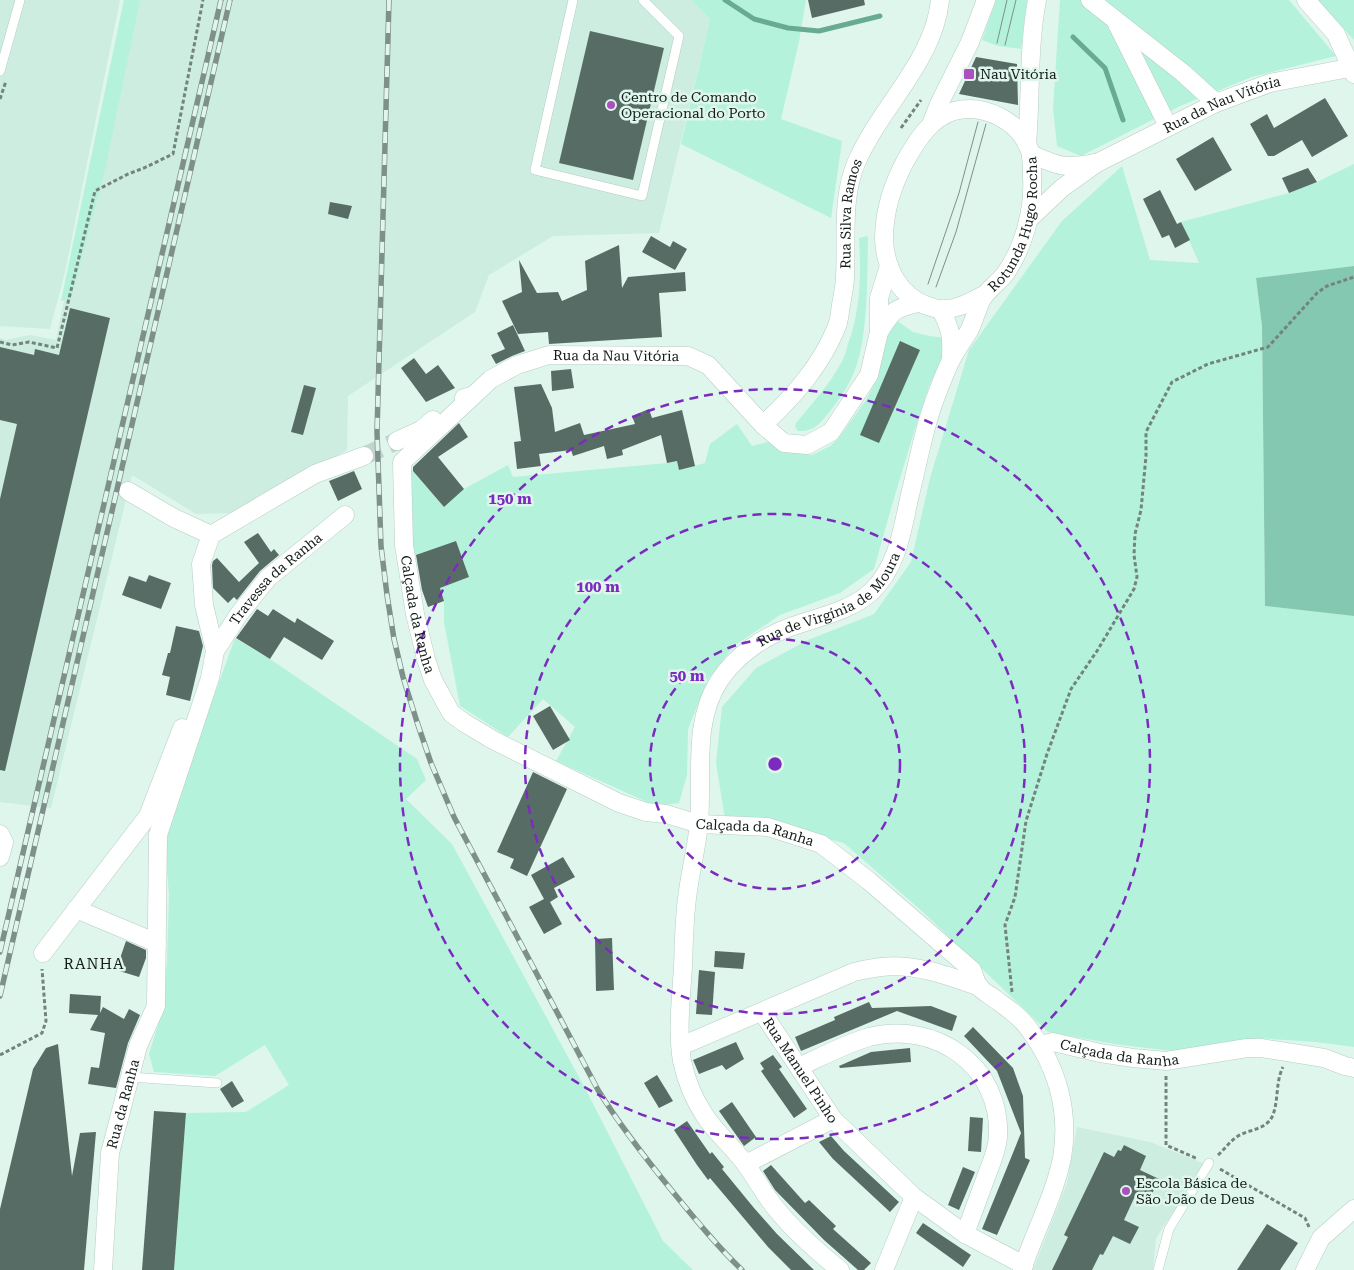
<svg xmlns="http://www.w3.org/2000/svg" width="1354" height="1270" viewBox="0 0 1354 1270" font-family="'Roboto Serif',serif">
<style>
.built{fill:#ccede0}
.green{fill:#b4f2dc}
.forest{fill:#85c8b2}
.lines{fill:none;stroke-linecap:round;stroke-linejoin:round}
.stream{stroke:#68ab95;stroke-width:5}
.building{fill:#576c65}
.street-tunnel{stroke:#c0d5cd;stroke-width:18;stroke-dasharray:18 9;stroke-linecap:butt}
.lane-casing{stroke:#b6cdc4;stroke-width:10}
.street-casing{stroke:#b6cdc4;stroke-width:19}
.path{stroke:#73837d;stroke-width:3;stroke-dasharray:4 2.5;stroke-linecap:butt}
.lane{stroke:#fff;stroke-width:9}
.street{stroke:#fff;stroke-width:18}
.tram{stroke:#7f908a;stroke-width:1}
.rail-casing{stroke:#7f908a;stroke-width:5.5}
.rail{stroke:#dff6ed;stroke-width:4;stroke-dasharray:11;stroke-linecap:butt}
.ring{fill:none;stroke:#7b2cbf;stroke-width:2.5;stroke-dasharray:9 6}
.poi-dot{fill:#ab50bc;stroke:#dff6ed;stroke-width:2}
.labels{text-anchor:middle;stroke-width:5;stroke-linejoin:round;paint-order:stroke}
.poi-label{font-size:14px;fill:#131c19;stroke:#dff6ed;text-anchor:start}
.street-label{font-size:14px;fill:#131c19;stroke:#dff6ed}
.neighbourhood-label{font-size:15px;letter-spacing:1px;fill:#131c19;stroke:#dff6ed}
.centre{fill:#7b2cbf;stroke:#dff6ed;stroke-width:2.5}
.ring-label{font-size:15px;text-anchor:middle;font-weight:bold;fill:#7b2cbf;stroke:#dff6ed;stroke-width:5;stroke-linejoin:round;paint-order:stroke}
</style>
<rect width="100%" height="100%" fill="#dff6ed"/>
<g class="built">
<polygon points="0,0 120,0 65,272 50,329 0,326"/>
<polygon points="124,0 691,0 710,19 659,233 553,236 489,275 475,312 348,396 347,450 234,513 196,514 132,475 51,808 0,802 0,338 6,340 30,335 56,340"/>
<polygon points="1077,1127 1150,1142 1205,1164 1156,1238 1153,1270 1033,1270 1067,1183"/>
</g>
<g class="green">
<polygon points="124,0 140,0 105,169 71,299 61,301"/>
<polygon points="691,0 806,0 799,42 781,119 842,141 831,218 681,144 710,19"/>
<polygon points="996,0 1027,0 1021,49 998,46 982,40"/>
<polygon points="1060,0 1289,0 1336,56 1252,77 1180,106 1081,156 1057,146 1053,108"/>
<polygon points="1317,0 1354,0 1354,40"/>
<polygon points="1354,164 1354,266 1256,278 1262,326 1265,606 1354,616 1354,1047 1316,1042 1257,1038 1180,1052 1114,1044 1048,1032 924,913 844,843 755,821 725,819 716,763 722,707 756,668 808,640 874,614 911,562 930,478 969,350 1062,221 1122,166 1150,260 1199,263 1181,222 1289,193 1317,182"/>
<path d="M 868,236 C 867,276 869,347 850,381 C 845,391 838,401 831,410 C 821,422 815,432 798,431 L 795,427 L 796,423 C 811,405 828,386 840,365 C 844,359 846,351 848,344 C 861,309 861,274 859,238 Z"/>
<path d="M 896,320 L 913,332 L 929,336 L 947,338 C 945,359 932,375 926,395 C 907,453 890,511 874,569 L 840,593 L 780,615 L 734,646 L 708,679 L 688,729 L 687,775 L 679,803 L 656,806 L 556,761 L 575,727 L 543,699 L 508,737 L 460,706 L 444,622 L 444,601 L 440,588 L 469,577 L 456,541 L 410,558 L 406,463 L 444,507 L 464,489 L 508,465 L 513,477 L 667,463 L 677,461 L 679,470 L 705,463 L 710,444 L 737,424 L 752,446 L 768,442 L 781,449 L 812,455 L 830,446 L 838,439 L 866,400 L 876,381 L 890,327 Z"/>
<polygon points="235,638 270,659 417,759 426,780 406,799 452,844 586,1090 663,1241 693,1270 174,1270 186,1113 246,1112 289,1085 265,1045 215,1076 154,1072 149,1054 162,1012 167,961 169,894 165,850 173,810"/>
</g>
<polygon class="forest" points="1354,266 1354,616 1265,606 1262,326 1256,278"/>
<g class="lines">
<g class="stream">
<polyline points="725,0 754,19 788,28 819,31 880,16"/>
<polyline points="1073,37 1105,68 1123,120"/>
</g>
</g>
<g class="building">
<polygon points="808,0 864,0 865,5 812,18"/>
<polygon points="590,31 664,48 633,180 559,163"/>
<polygon points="976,57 1017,64 1018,105 959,94"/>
<polygon points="1325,98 1348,136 1312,157 1302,140 1274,156 1268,156 1250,124 1267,114 1274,128"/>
<polygon points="1213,137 1232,170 1195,191 1176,159"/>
<polygon points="1308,168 1317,182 1289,193 1282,178"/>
<polygon points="1160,190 1177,224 1181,222 1190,240 1175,248 1169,235 1162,238 1143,199"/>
<polygon points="330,202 352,206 348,219 328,214"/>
<polygon points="651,236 670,247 673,241 687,249 675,270 642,252"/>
<polygon points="619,245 622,288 628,277 685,272 686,291 659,293 662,337 549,344 548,332 518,334 502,301 522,292 519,260 537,293 558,292 562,301 587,290 585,261"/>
<polygon points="70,308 110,318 5,771 0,770 0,499 17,424 0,420 0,347 34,355 35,349 59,355"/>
<polygon points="513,325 525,351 512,356 496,364 491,355 505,349 497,333"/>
<polygon points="900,341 920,350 879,443 860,435"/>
<polygon points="414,358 426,374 438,365 455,388 426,402 401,368"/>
<polygon points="571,369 574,388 552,391 551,371"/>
<polygon points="541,384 552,408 555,432 580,423 584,435 635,424 632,416 649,409 652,418 682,410 695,466 679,470 677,461 667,463 661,435 622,450 623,455 607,459 604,446 573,456 571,450 539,454 541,466 517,469 514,442 521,441 514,387"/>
<polygon points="304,385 316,388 303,435 291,432"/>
<polygon points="459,423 468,437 438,457 464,489 444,507 413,471 413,467"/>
<polygon points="354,471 362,489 338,501 329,481"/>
<polygon points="258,533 271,552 274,549 279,555 260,571 237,600 234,597 228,603 213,588 212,565 213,561 217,558 239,582 259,563 244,542"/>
<polygon points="456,541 469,577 440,588 444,601 428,607 422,590 416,555"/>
<polygon points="149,575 171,583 161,609 122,595 129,576 146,582"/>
<polygon points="257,609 268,616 273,609 295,623 297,618 334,641 322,660 284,637 270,659 236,638"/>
<polygon points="176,626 199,631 203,646 190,701 166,695 170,677 162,675 168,653 170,653"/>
<polygon points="550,706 570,740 553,750 533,716"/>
<polygon points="533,772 567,789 527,876 510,868 514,859 497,852"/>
<polygon points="563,857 575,877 554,888 558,897 550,902 562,924 544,934 529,907 544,899 531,875"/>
<polygon points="612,938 614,990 596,991 595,939"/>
<polygon points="126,941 146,950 146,958 139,977 116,970"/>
<polygon points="715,951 745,953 743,969 714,967"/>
<polygon points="699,970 715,972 712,1015 696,1014"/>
<polygon points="70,994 101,996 100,1013 103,1007 124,1019 129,1009 140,1015 128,1043 116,1088 88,1084 91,1067 99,1068 105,1033 90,1030 98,1015 69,1013"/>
<polygon points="869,1002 872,1008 931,1006 957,1016 952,1031 897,1011 801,1051 795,1037 835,1020 834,1017"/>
<polygon points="973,1027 1013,1068 1023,1096 1025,1158 1030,1160 997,1235 982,1229 1021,1133 997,1071 964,1036"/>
<polygon points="736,1042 744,1059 726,1070 722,1065 699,1074 693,1060"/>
<polygon points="58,1044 72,1176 80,1133 96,1132 84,1270 0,1270 0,1209 33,1069 46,1048"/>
<polygon points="910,1048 911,1062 840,1068 839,1066 871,1052"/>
<polygon points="773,1055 782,1067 779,1069 807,1109 794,1118 761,1071 764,1069 760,1063"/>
<polygon points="657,1075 673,1101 659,1108 644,1083"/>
<polygon points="232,1081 244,1101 232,1108 220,1089"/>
<polygon points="732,1102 756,1137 744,1146 719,1111"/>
<polygon points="154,1111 186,1113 174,1270 142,1270"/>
<polygon points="970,1117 983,1118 981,1152 968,1151"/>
<polygon points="687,1121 710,1154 712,1152 724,1167 722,1169 754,1208 777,1234 814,1270 791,1270 768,1247 710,1178 708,1180 697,1165 674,1130"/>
<polygon points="831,1136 844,1151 899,1202 890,1212 833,1159 819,1142"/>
<polygon points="1124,1145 1146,1156 1140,1170 1159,1179 1148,1202 1135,1196 1124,1220 1139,1227 1130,1244 1113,1236 1103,1255 1100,1254 1092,1270 1052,1270 1068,1237 1064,1235 1104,1152 1114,1157 1118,1150 1121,1151"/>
<polygon points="771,1165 805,1203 809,1200 836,1226 833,1229 871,1263 864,1270 858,1270 824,1240 775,1190 763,1171"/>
<polygon points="963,1167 975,1172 959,1210 948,1205"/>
<polygon points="923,1223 971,1255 963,1267 916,1233"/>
<polygon points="1267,1224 1298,1243 1280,1270 1237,1270"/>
</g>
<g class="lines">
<polyline class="street-tunnel" points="364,456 397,441"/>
<defs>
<g id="lane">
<polyline points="573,0 535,170 642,196 679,36 643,0"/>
<polyline points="0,71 20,0"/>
<polyline points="130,1077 217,1083"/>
<polyline points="1158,1270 1169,1229 1209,1163"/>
</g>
<g id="street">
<polyline points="1090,0 1183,73 1216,103"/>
<polyline points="1306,0 1336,34 1354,74"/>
<polyline points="1117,24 1168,126"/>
<polyline points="932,122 939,104 970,42 986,0"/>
<path d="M 1027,145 C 1031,96 1028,48 1037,0"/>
<path d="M 1031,154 C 1058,166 1064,169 1094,163"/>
<path id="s1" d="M 1028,220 L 1062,188 L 1097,163 L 1216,103 L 1270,83 L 1354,67"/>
<path d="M 941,310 C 951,330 952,336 951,358"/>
<path d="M 879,332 C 893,310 893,309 918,303"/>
<path id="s2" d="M 474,395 L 402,462 L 404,545 L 415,614 L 426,659 L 433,680 L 451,713 L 463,722 L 493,740 L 619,803 L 646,812 L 666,814 L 699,824 L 768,827 L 821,844 L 869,881 L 972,970 C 974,975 976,983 979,987 C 983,992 990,995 995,999 C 1007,1008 1020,1016 1029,1029 C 1057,1066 1070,1111 1062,1158 C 1054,1197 1034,1233 1022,1270"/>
<path id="s3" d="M 464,398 L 474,395 L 491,379 L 517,365 L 549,355 L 688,356 L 708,365 L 763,425 L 784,443 L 807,445 L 831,432 L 869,375 L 879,332 L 879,298 L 889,266"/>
<path id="s4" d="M 763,425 C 794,396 821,366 837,326 C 840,318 840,308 842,300 C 843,292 845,285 845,277 C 847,238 841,197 857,161 C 881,106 934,61 940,0"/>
<polyline points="397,441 421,430 433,420"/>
<polyline points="128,491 174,518 211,535"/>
<polyline points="211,535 315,474 364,456"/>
<path id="s5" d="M 215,651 L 239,614 L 268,578 L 345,515"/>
<polyline points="0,834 4,842 0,857"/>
<polyline points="76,909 157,943"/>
<polyline points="43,953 148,816 182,728"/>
<path id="s6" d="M 762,1012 L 833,1119 L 914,1197 L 965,1234 L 1024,1265"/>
<path id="s7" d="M 1040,1045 L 1053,1042 L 1100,1053 L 1133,1058 L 1166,1061 L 1247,1048 L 1261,1048 L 1324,1058 L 1345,1066 L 1354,1068"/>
<path d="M 681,1046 L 854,972 C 863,970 872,968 881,967 C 915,963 949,976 980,987"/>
<path d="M 799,1067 C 821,1057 845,1044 869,1037 C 935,1020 1002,1066 998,1137 C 997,1151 991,1164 986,1177 C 979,1196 972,1215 965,1234"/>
<polyline points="746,1164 833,1119"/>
<path id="s8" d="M 103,1270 L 110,1153 L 138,1046 L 156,1006 L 158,835 L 210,678 L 215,651 L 204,605 L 201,564 L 211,535"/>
<path id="s9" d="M 840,1270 C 818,1252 796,1233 778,1211 C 765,1196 756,1178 744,1162 C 732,1146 716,1133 705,1116 C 695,1101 686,1080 682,1061 C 677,1031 681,998 683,967 C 684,942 684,916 688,891 C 691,868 697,846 699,823 C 703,776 692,723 719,681 C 736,655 764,636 793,626 C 819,617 850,611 871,592 C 897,567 902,532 909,499 C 918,463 924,426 938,391 C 942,381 946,370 951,360 C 956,350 963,340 969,331 C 974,321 977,309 982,299 C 988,289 998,283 1005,274 C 1024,247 1034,210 1032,177 C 1032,169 1032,159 1030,151 C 1020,121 984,103 954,111 C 931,118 918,139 907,158 C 893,183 884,210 884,239 C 885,268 900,297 928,306 C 935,308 938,310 944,309 C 959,309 971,301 984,295"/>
<polyline points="884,1270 914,1197"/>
<polyline points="1305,1270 1321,1238 1354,1209"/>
</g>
</defs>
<use href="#lane" class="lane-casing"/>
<use href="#street" class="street-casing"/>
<g class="path">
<polyline points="0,99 6,81"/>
<polyline points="901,128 921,100"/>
<polyline points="0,342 12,345 29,342 57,348 95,191 128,174 144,168 173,154 203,0"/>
<polyline points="1012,992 1005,925 1015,897 1026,821 1047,754 1071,689 1097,651 1134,589 1137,577 1134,555 1135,534 1141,510 1146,456 1146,432 1172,382 1208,364 1268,347 1317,293 1327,286 1354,277"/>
<polyline points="0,1055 42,1033 46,1021 42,969"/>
<polyline points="1166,1076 1166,1145 1198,1159"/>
<path d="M 1218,1155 C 1225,1149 1230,1141 1238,1136 C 1250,1129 1265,1130 1272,1117 C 1279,1102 1275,1083 1283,1067"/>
<polyline points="1220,1169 1305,1218 1309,1227"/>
</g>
<use href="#lane" class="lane"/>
<use href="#street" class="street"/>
<g class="tram">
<polyline points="997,43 1007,0"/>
<polyline points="1005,45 1016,0"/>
<polyline points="928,284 959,193 978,122"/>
<polyline points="936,287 956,232 986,124"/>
</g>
<defs>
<g id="rail">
<path d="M 389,0 L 377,432 L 381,546 L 387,595 L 394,639 L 403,677 L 417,722 L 431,763 L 454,817 L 598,1090 C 621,1127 646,1159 673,1192 C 695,1219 717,1246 742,1270"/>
<polyline points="0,952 221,0"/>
<polyline points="0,996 230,0"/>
</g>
</defs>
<use href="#rail" class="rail-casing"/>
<use href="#rail" class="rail"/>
</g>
<g class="ring">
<circle cx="775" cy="764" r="125"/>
<circle cx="775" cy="764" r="250"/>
<circle cx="775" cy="764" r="375"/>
</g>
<g class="poi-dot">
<rect x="963" y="68" width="12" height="12" rx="2.5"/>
<circle cx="611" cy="105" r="5"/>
<circle cx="1126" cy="1191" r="5"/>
</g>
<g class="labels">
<g class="poi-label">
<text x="980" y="79">Nau Vitória</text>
<text x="621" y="102">Centro de Comando<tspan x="621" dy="16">Operacional do Porto</tspan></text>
<text x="1136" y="1188">Escola Básica de<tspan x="1136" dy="16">São João de Deus</tspan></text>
</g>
<g class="street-label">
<text dy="5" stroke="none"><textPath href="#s1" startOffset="228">Rua da Nau Vitória</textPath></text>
<text dy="5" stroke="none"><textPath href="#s4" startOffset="238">Rua Silva Ramos</textPath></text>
<text dy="5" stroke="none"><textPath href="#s9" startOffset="1231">Rotunda Hugo Rocha</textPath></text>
<text dy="5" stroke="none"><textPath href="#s3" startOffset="164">Rua da Nau Vitória</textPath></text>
<text dy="5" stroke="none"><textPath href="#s5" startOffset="95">Travessa da Ranha</textPath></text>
<text dy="5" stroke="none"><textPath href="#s9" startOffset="791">Rua de Virgínia de Moura</textPath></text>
<text dy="5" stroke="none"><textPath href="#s2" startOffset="252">Calçada da Ranha</textPath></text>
<text dy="5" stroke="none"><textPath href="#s2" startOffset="688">Calçada da Ranha</textPath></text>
<text dy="5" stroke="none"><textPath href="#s7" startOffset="81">Calçada da Ranha</textPath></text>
<text dy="5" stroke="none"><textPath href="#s6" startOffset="70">Rua Manuel Pinho</textPath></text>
<text dy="5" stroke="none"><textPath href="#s8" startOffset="168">Rua da Ranha</textPath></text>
</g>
<g class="neighbourhood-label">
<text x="94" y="969">RANHA</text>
</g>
</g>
<circle cx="775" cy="764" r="8" class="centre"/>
<g class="ring-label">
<text x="510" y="504">150 m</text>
<text x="598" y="592">100 m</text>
<text x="687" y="681">50 m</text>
</g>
</svg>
